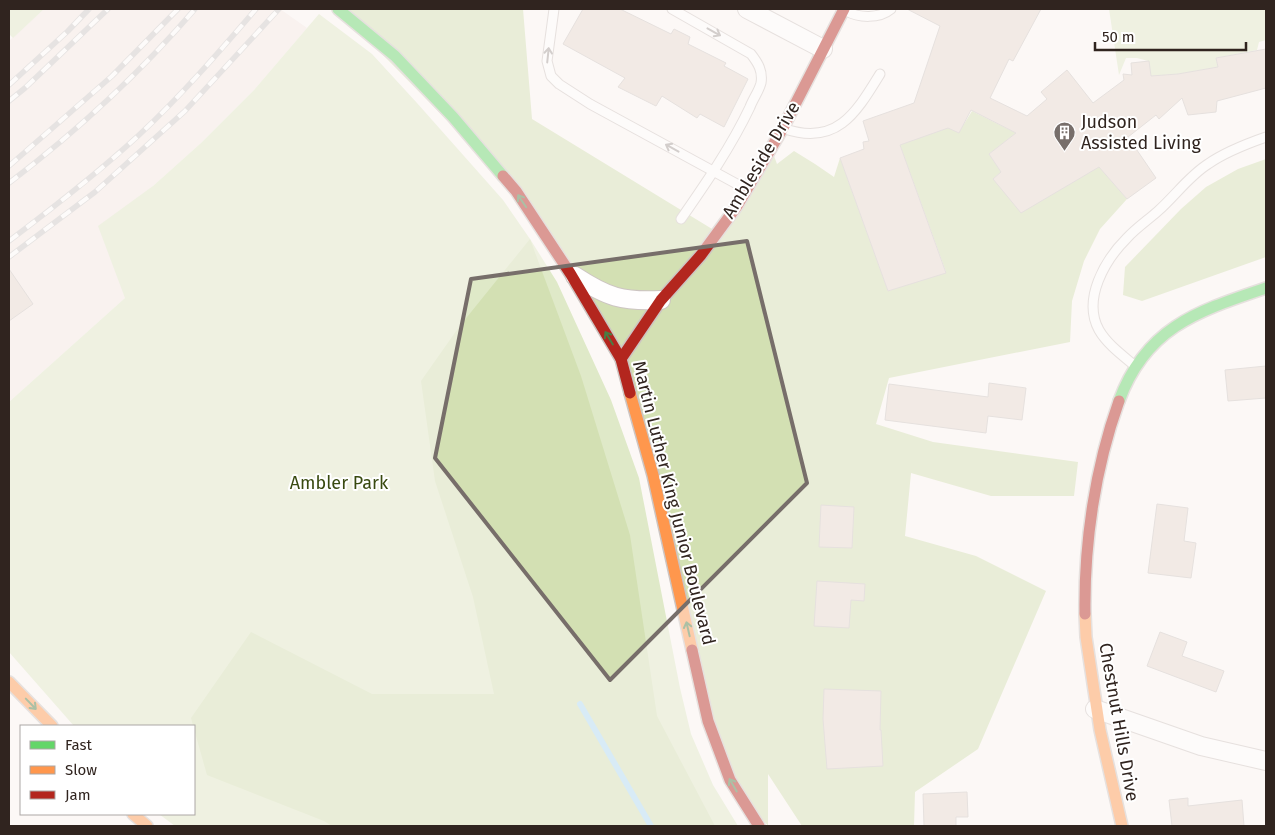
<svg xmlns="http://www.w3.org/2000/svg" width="1275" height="835" viewBox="0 0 1275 835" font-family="'Fira Sans',sans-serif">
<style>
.built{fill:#f5eae6}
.green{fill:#dfe9c8}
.forest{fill:#d3e0b3}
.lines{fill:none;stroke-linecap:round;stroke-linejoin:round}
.stream{stroke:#addbf5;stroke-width:6}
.building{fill:#e7dad1;stroke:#ccc5c1}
.lane-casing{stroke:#cdc5c2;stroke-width:11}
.street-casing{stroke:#cdc5c2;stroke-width:20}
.fast-casing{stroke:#cdc5c2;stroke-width:14}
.slow-casing{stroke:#cdc5c2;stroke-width:14}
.jam-casing{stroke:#cdc5c2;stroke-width:14}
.lane{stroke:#fffefe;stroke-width:9}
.street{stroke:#fffefe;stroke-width:18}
.fast{stroke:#63d668;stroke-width:11}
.slow{stroke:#ff974d;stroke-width:11}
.jam{stroke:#b3261e;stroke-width:11}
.rail-casing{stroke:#cccac9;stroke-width:5.5}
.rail{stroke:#fff;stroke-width:4;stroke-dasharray:11;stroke-linecap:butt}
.oneway{stroke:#a29c9a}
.oneway2{stroke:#4a7d44}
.marked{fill:none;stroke:#776e6a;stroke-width:4;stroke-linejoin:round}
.labels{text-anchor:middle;stroke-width:4;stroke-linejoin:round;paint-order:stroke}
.poi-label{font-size:18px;fill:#30241f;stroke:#fff;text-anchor:start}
.street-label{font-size:18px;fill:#30241f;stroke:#fff}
.park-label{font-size:18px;fill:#394a10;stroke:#fff}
</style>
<rect width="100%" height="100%" fill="#fcf8f6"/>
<polygon class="built" points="44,9 280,9 307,28 254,90 201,143 153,186 125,298 9,402 9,41"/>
<g class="green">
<polygon points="9,9 44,9 13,38 9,34"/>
<polygon points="1109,9 1266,9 1266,40 1259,42 1257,50 1216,58 1218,67 1178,74 1151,76 1148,61 1137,58 1126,58 1119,75"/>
<polygon points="319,14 372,54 417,103 503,200 530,239 557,282 611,400 639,478 680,688 691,734 713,785 738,826 175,826 159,814 194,814 194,726 74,726 9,652 9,402 125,298 98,226 153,186 201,143 254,90"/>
</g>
<g class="forest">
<polygon points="338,9 523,9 532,119 717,232 771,148 777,164 794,151 815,164 834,177 840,158 888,291 946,272 900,145 943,125 959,132 972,111 1016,133 989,154 1001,172 993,179 1044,199 1085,175 1090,156 1127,199 1100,229 1084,261 1072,301 1070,342 889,378 876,424 933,442 1078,462 1074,496 991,496 911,473 905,536 976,556 1046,591 978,749 915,792 914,826 802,826 768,774 768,826 730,780 621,359 516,191"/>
<polygon points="1266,159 1266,257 1142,301 1123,295 1125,267 1181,209 1206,187 1238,169"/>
<polygon points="530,239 581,376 630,535 657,716 715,826 332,826 324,821 207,775 191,718 251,632 372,694 494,694 473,597 435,481 421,381 459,327"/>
</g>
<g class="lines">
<polyline class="stream" points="580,704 651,826"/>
</g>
<g class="building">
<polygon points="583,9 620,9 671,34 674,29 690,37 688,44 726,63 724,66 748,79 724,127 700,114 697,118 662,96 656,106 618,87 625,78 563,44"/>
<polygon points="907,9 1041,9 1013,61 1009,59 990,98 1027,116 1047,99 1041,92 1067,70 1093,103 1124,80 1123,74 1132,75 1131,63 1149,61 1151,76 1178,74 1218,67 1216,58 1266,49 1266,88 1217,101 1216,112 1188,115 1182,98 1159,119 1156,115 1128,137 1156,178 1127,199 1099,167 1021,213 993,179 1001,172 989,154 1016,133 971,110 959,133 948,128 900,145 946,273 888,291 840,158 864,149 863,142 869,141 863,121 914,103 940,26"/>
<polygon points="9,269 33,304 9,321"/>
<polygon points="1266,366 1266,398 1228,401 1225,370"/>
<polygon points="989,383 1026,388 1022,420 988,416 986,433 885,420 889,384 988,397"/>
<polygon points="1157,504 1188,508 1184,541 1196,543 1191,578 1148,573"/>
<polygon points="821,505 854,507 852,548 819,547"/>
<polygon points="817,581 865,584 864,601 851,600 849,628 814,626"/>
<polygon points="1160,632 1187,642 1182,656 1224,671 1216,692 1147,666"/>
<polygon points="824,689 881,691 880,730 881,730 883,766 827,769 823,719"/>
<polygon points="967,792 968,817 956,817 956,826 924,826 923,794"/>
<polygon points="1188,798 1188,806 1242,800 1244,826 1172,826 1169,800"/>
</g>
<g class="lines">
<defs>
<g id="lane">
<polyline points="554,9 547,61 551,76 559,84 590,104 746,189"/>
<path d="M 672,9 L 751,54 C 758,63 763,71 761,83 C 759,91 753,99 750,107 C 731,147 706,183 681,219"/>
<path d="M 846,11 C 859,18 879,19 891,9"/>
<path d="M 785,129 C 837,146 856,113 880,74"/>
<path d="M 1134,365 C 1122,355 1107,344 1099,330 C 1082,299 1105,260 1127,238 C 1136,228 1148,220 1158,211 C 1175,196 1189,176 1208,164 C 1225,152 1246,144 1266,137"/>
</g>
<g id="street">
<polyline points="747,9 823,49"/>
<path d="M 575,276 C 607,297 622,302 661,300"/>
<polyline points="1095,709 1201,746 1266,761"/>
</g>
<g id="fast">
<polyline points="338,9 395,56 453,117 503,176"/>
<path d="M 1119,401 C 1146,327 1198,311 1266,288"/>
</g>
<g id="slow">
<polyline points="630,393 653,475 692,650"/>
<polyline points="1085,614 1086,637 1100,730 1122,826"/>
<polyline points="9,682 52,726"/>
<polyline points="133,814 147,826"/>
</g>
<g id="jam">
<polyline points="503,176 516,191 570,273 621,359 630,393"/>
<polyline points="621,359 661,300 701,255 737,206 783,128 844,9"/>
<path d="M 1085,614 C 1084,543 1095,468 1119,401"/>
<polyline points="692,650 708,721 730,780 759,826"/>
</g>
</defs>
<use href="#lane" class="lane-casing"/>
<use href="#street" class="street-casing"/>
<use href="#fast" class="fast-casing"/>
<use href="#slow" class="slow-casing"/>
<use href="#jam" class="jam-casing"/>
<use href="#lane" class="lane"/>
<use href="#street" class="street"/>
<use href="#fast" class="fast"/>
<use href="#slow" class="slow"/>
<use href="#jam" class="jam"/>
<defs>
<g id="rail">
<polyline points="9,85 68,31 89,9"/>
<polyline points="9,101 25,88 108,9"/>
<polyline points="9,166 112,76 178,9"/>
<path d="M 9,183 C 76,132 140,73 195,9"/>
<path d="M 9,241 C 54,207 98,173 139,135 C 181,96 219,52 256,9"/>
<polyline points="9,257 95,192 185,111 279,9"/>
</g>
</defs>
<use href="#rail" class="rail-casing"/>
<use href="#rail" class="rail"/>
</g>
<defs><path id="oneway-shaft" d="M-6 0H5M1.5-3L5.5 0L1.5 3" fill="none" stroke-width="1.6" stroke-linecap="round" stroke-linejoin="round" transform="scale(1.25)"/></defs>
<g class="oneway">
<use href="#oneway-shaft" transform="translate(714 32) rotate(29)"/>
<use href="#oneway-shaft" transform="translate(548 55) rotate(-84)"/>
<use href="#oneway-shaft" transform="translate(672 148) rotate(-151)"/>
</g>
<g class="oneway2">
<use href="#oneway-shaft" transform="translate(522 201) rotate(-124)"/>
<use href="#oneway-shaft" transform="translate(609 338) rotate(-121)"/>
<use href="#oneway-shaft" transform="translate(688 629) rotate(-103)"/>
<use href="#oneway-shaft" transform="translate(31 704) rotate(46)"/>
<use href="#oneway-shaft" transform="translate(733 785) rotate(-120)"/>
</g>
<path d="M0 0H1275V835H0ZM 747,241 L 807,483 L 610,680 L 435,458 L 471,279 Z" fill="#fcf8f6" fill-opacity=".55" fill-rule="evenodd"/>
<path class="marked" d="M 747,241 L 807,483 L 610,680 L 435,458 L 471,279 Z"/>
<defs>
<symbol id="building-pin" viewBox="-11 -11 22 30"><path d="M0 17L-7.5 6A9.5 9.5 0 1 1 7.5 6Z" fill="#776e6a" stroke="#fff"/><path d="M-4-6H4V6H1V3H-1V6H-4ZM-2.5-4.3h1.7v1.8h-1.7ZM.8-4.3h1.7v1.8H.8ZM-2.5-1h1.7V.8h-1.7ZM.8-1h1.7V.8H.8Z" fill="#fff"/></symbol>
</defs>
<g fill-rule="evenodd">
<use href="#building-pin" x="1052" y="120" width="25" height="34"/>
</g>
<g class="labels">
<g class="poi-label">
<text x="1081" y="128">Judson<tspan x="1081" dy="21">Assisted Living</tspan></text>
</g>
<g class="street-label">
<text transform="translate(761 160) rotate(-59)" y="6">Ambleside Drive</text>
<text transform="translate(674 503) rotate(76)" y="6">Martin Luther King Junior Boulevard</text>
<text transform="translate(1119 722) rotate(80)" y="6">Chestnut Hills Drive</text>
</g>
<g class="park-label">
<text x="339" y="489">Ambler Park</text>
</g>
</g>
<rect width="1275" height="835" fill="none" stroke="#30241f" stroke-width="20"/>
<rect x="20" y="725" width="175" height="90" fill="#ffffff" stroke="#aca7a5"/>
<rect x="30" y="741" width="25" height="8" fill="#63d668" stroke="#aca7a5"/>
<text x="65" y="750" font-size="15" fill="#30241f">Fast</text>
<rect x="30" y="766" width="25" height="8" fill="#ff974d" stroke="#aca7a5"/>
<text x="65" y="775" font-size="15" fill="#30241f">Slow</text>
<rect x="30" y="791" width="25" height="8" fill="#b3261e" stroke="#aca7a5"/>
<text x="65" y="800" font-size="15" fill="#30241f">Jam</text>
<path d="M1095 42v8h151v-8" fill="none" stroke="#30241f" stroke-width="2.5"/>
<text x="1102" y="42" font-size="15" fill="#30241f" stroke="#ffffff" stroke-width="4" paint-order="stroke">50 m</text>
</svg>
